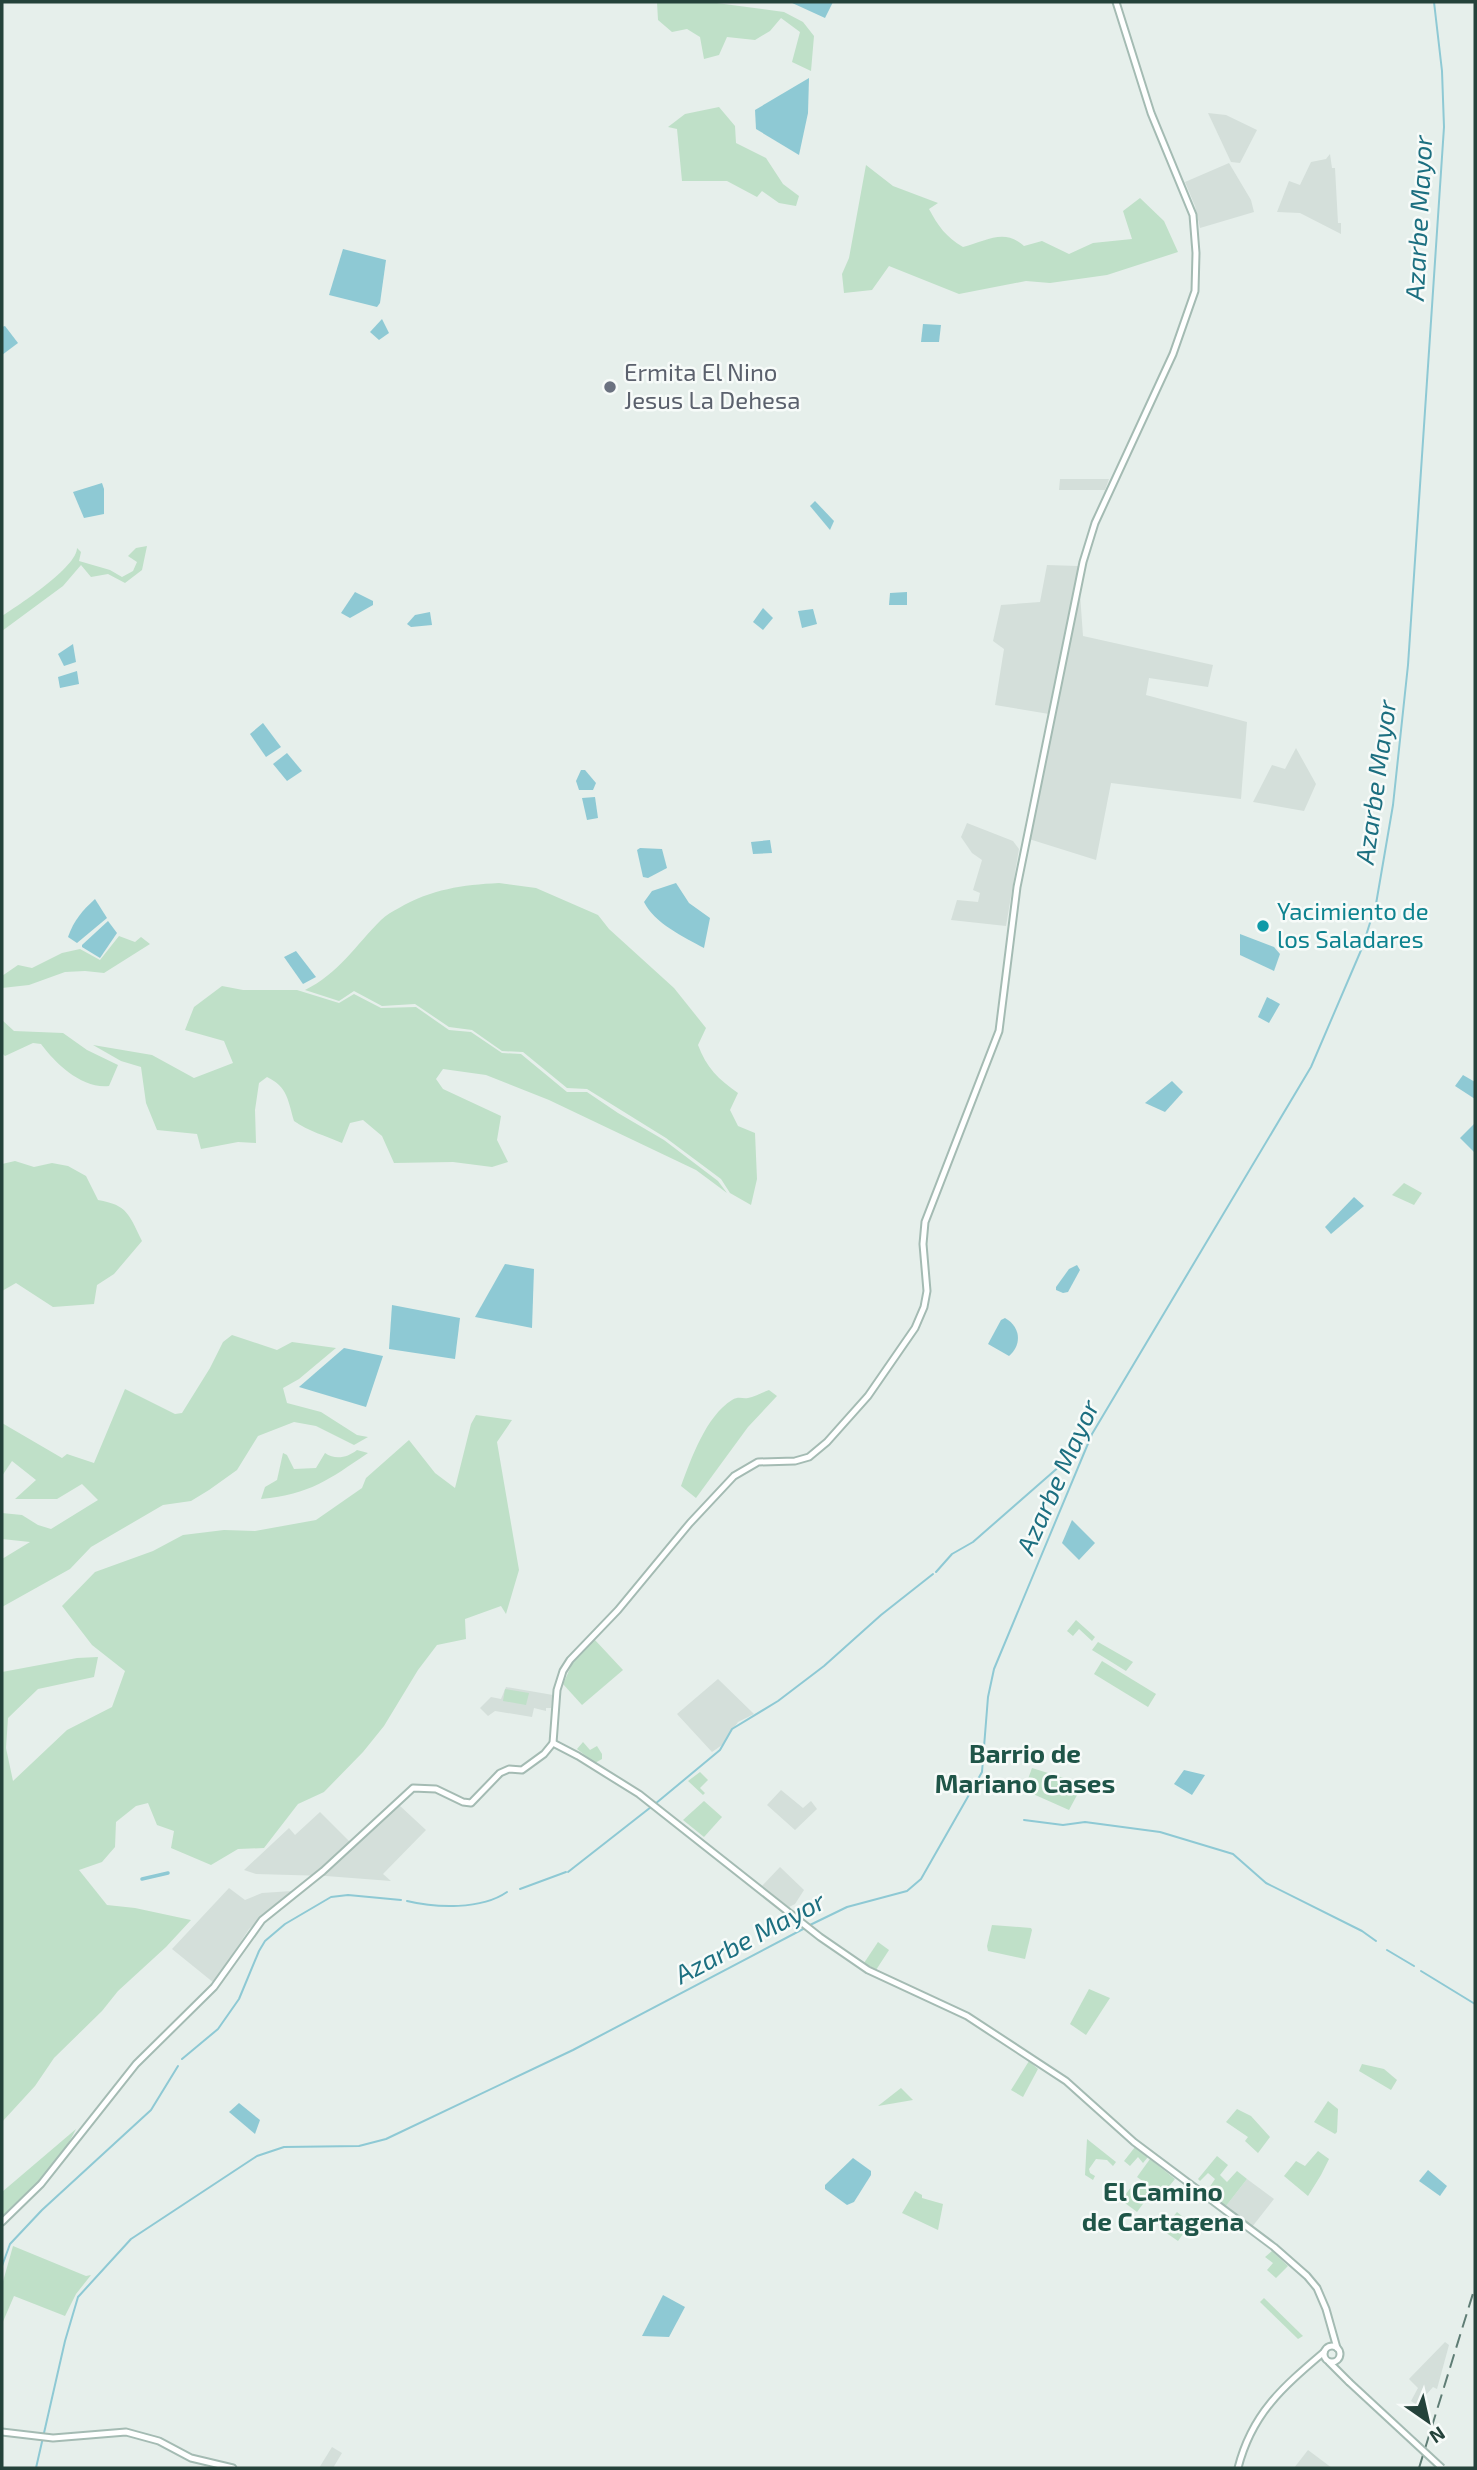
<svg xmlns="http://www.w3.org/2000/svg" width="1477" height="2470" viewBox="0 0 1477 2470" font-family="'Exo 2',sans-serif">
<style>
.built{fill:#d4dfda}
.green{fill:#bfe0c8}
.water{fill:#8ec9d4}
.lines{fill:none;stroke-linecap:round;stroke-linejoin:round}
.stream{stroke:#8ec9d4;stroke-width:2}
.canal{stroke:#8ec9d4;stroke-width:3.5}
.secondary-casing{stroke:#a4bbb3;stroke-width:9}
.secondary{stroke:#fff;stroke-width:5}
.rail{stroke:#5f7d75;stroke-width:2;stroke-dasharray:14 7;stroke-linecap:butt}
.secondary-bridge-casing{stroke:#a4bbb3;stroke-width:9;stroke-linecap:butt}
.secondary-bridge{stroke:#fff;stroke-width:5}
.worship-dot{fill:#6b7280;stroke:#f7fbf9;stroke-width:2.5}
.culture-dot{fill:#0f9aa8;stroke:#f7fbf9;stroke-width:2.5}
.labels{text-anchor:middle;stroke-width:5;stroke-linejoin:round;paint-order:stroke}
.worship-label{font-size:24px;fill:#5b616d;stroke:#f7fbf9;text-anchor:start}
.culture-label{font-size:24px;fill:#0d838f;stroke:#f7fbf9;text-anchor:start}
.water-label{font-size:26px;font-style:italic;fill:#1c6f80;stroke:#f7fbf9}
.neighbourhood-label{font-size:26px;font-weight:bold;fill:#1f5548;stroke:#f7fbf9}
</style>
<rect width="100%" height="100%" fill="#e6efeb"/>
<g class="built">
<polygon points="1208,113 1226,115 1257,130 1240,163 1231,162"/>
<polygon points="1330,154 1332,168 1335,168 1338,223 1341,223 1341,234 1300,213 1277,212 1289,181 1300,185 1311,162 1326,159"/>
<polygon points="1229,163 1251,200 1254,212 1200,228 1195,206 1185,182"/>
<polygon points="1060,479 1109,479 1105,490 1059,490"/>
<polygon points="1047,565 1078,566 1083,636 1213,665 1208,687 1149,678 1146,695 1247,722 1241,799 1111,783 1096,860 1029,839 1055,715 995,705 1004,649 993,641 1001,605 1040,602"/>
<polygon points="1296,748 1316,784 1304,811 1253,802 1272,765 1285,769"/>
<polygon points="967,823 1013,841 1019,849 1006,926 951,920 957,900 978,902 980,893 973,890 982,860 972,853 961,837"/>
<polygon points="718,1679 754,1714 738,1722 722,1745 712,1752 677,1714"/>
<polygon points="506,1687 553,1695 551,1708 546,1708 546,1711 534,1708 532,1717 495,1711 488,1716 480,1708 491,1697 501,1699"/>
<polygon points="781,1790 803,1808 811,1801 817,1809 795,1830 767,1805"/>
<polygon points="399,1805 426,1830 383,1874 391,1881 326,1876 256,1874 244,1870 289,1828 295,1835 320,1812 355,1847"/>
<polygon points="780,1867 804,1890 795,1904 789,1907 762,1886"/>
<polygon points="229,1888 245,1900 262,1893 292,1891 249,1929 214,1983 172,1949"/>
<polygon points="1247,2179 1274,2199 1252,2227 1226,2206"/>
<polygon points="1445,2342 1449,2345 1437,2389 1433,2387 1417,2405 1411,2401 1418,2388 1409,2379"/>
<polygon points="332,2447 342,2453 333,2468 319,2468"/>
<polygon points="1308,2450 1332,2468 1294,2468"/>
</g>
<g class="green">
<polygon points="657,2 709,2 784,12 803,22 814,36 811,71 792,62 800,32 781,18 770,31 755,40 727,37 719,55 704,59 700,37 687,29 672,32 658,20"/>
<polygon points="719,107 735,126 736,143 766,158 783,184 799,196 796,206 779,203 762,191 757,197 727,181 682,181 677,129 668,127 685,114"/>
<path d="M 866,165 L 893,186 L 938,203 L 929,209 C 938,226 946,237 963,247 C 987,241 1004,228 1024,246 L 1042,241 L 1069,254 L 1093,243 L 1132,239 L 1123,211 L 1140,198 L 1164,221 L 1178,252 L 1107,275 L 1050,283 L 1026,281 L 959,294 L 889,266 L 872,290 L 844,293 L 842,274 L 849,258 Z"/>
<path d="M 147,546 L 142,570 L 125,583 L 108,574 L 91,577 L 81,565 L 63,586 L 2,631 L 2,616 C 19,605 77,567 77,548 L 81,552 L 79,561 L 110,570 L 122,577 L 133,571 L 137,562 L 128,556 L 136,548 Z"/>
<path d="M 499,883 L 536,888 L 598,915 L 609,929 L 674,988 L 706,1028 L 698,1045 C 706,1067 719,1080 738,1093 L 730,1110 L 738,1126 L 755,1133 L 757,1179 L 751,1205 L 730,1193 L 721,1179 L 666,1138 L 587,1089 L 567,1088 L 523,1052 L 502,1051 L 472,1030 L 449,1027 L 415,1004 L 382,1006 L 354,991 L 339,1001 L 305,990 C 338,974 356,945 381,920 C 386,915 393,911 399,908 C 432,889 462,885 499,883 Z"/>
<polygon points="119,936 135,942 141,937 150,944 104,973 85,971 65,972 29,985 2,988 2,976 18,965 32,968 62,953 80,949 100,960"/>
<path d="M 222,986 L 243,990 L 297,990 L 339,1003 L 354,994 L 381,1008 L 416,1007 L 449,1030 L 471,1032 L 502,1053 L 521,1054 L 567,1092 L 587,1092 L 618,1113 L 664,1140 L 718,1181 L 727,1193 L 696,1170 L 549,1100 L 486,1075 L 443,1069 L 436,1079 L 443,1089 L 501,1116 L 497,1140 L 508,1162 L 492,1167 L 453,1162 L 394,1163 L 382,1136 L 363,1120 L 350,1123 L 342,1143 C 326,1136 308,1131 294,1121 C 288,1101 288,1087 267,1077 L 259,1083 L 255,1110 L 256,1143 L 238,1142 L 201,1149 L 197,1134 L 157,1130 L 146,1103 L 141,1067 L 121,1061 L 93,1045 L 152,1055 L 194,1078 L 233,1063 L 224,1041 L 185,1030 L 194,1007 Z"/>
<path d="M 2,1020 L 14,1031 L 63,1033 L 87,1050 L 118,1065 L 109,1086 C 82,1089 56,1064 41,1044 L 33,1043 L 5,1056 L 2,1053 Z"/>
<path d="M 15,1161 L 34,1167 L 52,1163 L 68,1166 L 86,1176 L 98,1200 C 128,1205 129,1215 142,1241 L 114,1274 L 97,1285 L 94,1304 L 53,1307 L 16,1283 L 2,1291 L 2,1164 Z"/>
<polygon points="1404,1183 1422,1193 1414,1205 1392,1195"/>
<polygon points="232,1335 277,1350 292,1342 336,1348 299,1379 283,1388 287,1403 321,1412 357,1435 368,1437 354,1445 316,1426 294,1422 258,1436 237,1470 209,1490 191,1501 163,1505 91,1547 70,1569 2,1607 2,1559 30,1542 2,1539 2,1513 22,1515 38,1525 51,1529 98,1500 82,1484 57,1499 15,1499 36,1480 12,1461 2,1476 2,1423 62,1458 67,1454 94,1463 125,1389 175,1414 182,1413 210,1368 223,1342"/>
<path d="M 769,1390 L 777,1396 L 748,1427 L 696,1498 L 681,1486 C 691,1459 706,1416 732,1400 C 739,1396 742,1399 748,1398 C 755,1397 763,1392 769,1390 Z"/>
<polygon points="476,1415 512,1420 497,1442 519,1570 506,1614 501,1606 465,1619 466,1639 437,1645 418,1670 384,1726 363,1752 324,1792 298,1804 264,1848 238,1849 211,1865 171,1848 174,1831 157,1825 148,1803 136,1806 116,1822 115,1847 102,1862 79,1870 107,1905 135,1908 191,1920 166,1947 118,1991 102,2011 54,2058 35,2086 2,2122 2,1672 77,1658 98,1657 94,1677 38,1689 8,1718 6,1748 13,1781 67,1730 112,1707 125,1671 92,1645 62,1606 95,1572 153,1551 183,1535 224,1530 255,1531 316,1520 362,1488 366,1478 409,1440 435,1473 455,1488 471,1424"/>
<path d="M 357,1450 L 368,1453 C 328,1480 311,1494 261,1499 L 265,1487 L 277,1480 L 283,1453 L 287,1455 L 294,1469 L 316,1468 L 325,1453 C 335,1460 347,1458 357,1450 Z"/>
<polygon points="1076,1620 1095,1637 1092,1641 1079,1629 1073,1636 1067,1631"/>
<polygon points="594,1639 623,1670 582,1705 563,1684 572,1664"/>
<polygon points="1098,1642 1133,1662 1126,1671 1092,1650"/>
<polygon points="1102,1661 1156,1694 1148,1707 1094,1674"/>
<polygon points="505,1689 529,1693 526,1705 503,1701"/>
<polygon points="583,1742 590,1750 597,1746 602,1754 602,1759 595,1763 577,1749"/>
<polygon points="1032,1768 1083,1784 1069,1810 1024,1790"/>
<polygon points="700,1772 708,1780 700,1788 705,1793 703,1795 688,1781"/>
<polygon points="704,1801 722,1817 704,1837 683,1820"/>
<polygon points="992,1925 1031,1928 1032,1930 1025,1959 988,1951 987,1946"/>
<polygon points="878,1942 889,1950 876,1970 864,1963"/>
<polygon points="1089,1989 1110,1998 1086,2035 1070,2024"/>
<polygon points="1029,2061 1038,2069 1023,2097 1011,2090"/>
<polygon points="1362,2064 1384,2069 1397,2080 1391,2090 1359,2071"/>
<polygon points="901,2088 913,2100 878,2106"/>
<polygon points="1328,2101 1338,2109 1337,2132 1335,2134 1314,2122"/>
<polygon points="1237,2109 1251,2116 1270,2137 1258,2153 1245,2141 1248,2137 1226,2122"/>
<path d="M 76,2129 C 59,2164 29,2191 2,2218 L 2,2192 Z"/>
<polygon points="1087,2139 1116,2162 1113,2166 1107,2160 1096,2159 1089,2169 1090,2173 1095,2176 1093,2180 1085,2175"/>
<polygon points="1135,2147 1148,2157 1143,2163 1138,2157 1130,2166 1124,2161"/>
<polygon points="1318,2151 1329,2159 1321,2175 1308,2196 1284,2176 1296,2161 1305,2166"/>
<polygon points="1217,2156 1228,2165 1220,2175 1227,2182 1237,2171 1247,2179 1226,2206 1207,2191 1215,2179 1208,2173 1200,2181 1198,2179"/>
<polygon points="1150,2159 1175,2179 1162,2195 1137,2177"/>
<polygon points="1136,2181 1151,2193 1137,2212 1121,2200"/>
<polygon points="915,2191 922,2195 922,2198 943,2204 938,2230 902,2213"/>
<polygon points="1177,2212 1183,2217 1175,2227 1183,2234 1178,2241 1162,2230"/>
<polygon points="13,2246 86,2276 91,2275 76,2294 65,2316 14,2296 2,2324 2,2285"/>
<polygon points="1272,2251 1288,2266 1276,2278 1267,2270 1273,2263 1265,2257"/>
<polygon points="1264,2298 1303,2336 1298,2339 1260,2302"/>
</g>
<g class="water">
<polygon points="790,2 833,2 825,18"/>
<polygon points="809,78 808,113 799,155 756,129 755,110"/>
<polygon points="343,249 386,260 380,303 377,307 329,295"/>
<polygon points="382,319 389,333 379,340 370,332"/>
<polygon points="923,324 941,325 939,342 921,342"/>
<polygon points="5,326 18,343 2,355 2,327"/>
<polygon points="102,483 104,489 104,514 84,518 73,492"/>
<polygon points="815,501 834,521 830,530 810,506"/>
<polygon points="355,592 373,601 373,605 350,618 341,613"/>
<polygon points="907,592 907,605 889,605 890,593"/>
<polygon points="763,608 773,618 763,630 753,622"/>
<polygon points="813,609 817,624 802,628 798,611"/>
<polygon points="430,612 432,625 411,627 407,624 415,615"/>
<polygon points="73,644 76,662 64,666 58,654"/>
<polygon points="77,671 79,684 60,688 58,677"/>
<polygon points="263,723 281,747 266,757 250,734"/>
<polygon points="287,753 302,771 287,781 273,764"/>
<polygon points="581,770 585,770 596,783 593,790 579,790 576,781"/>
<polygon points="595,797 598,818 587,820 582,798"/>
<polygon points="770,840 772,853 753,854 751,842"/>
<polygon points="640,848 662,849 667,868 648,878 643,877 637,850"/>
<path d="M 676,883 L 689,903 L 710,918 L 704,948 C 684,937 654,923 644,902 L 652,891 Z"/>
<path d="M 95,899 L 107,918 L 77,943 L 68,937 C 74,920 82,911 95,899 Z"/>
<polygon points="108,921 117,933 100,958 82,947 82,945"/>
<polygon points="1240,934 1274,947 1280,954 1274,971 1240,955"/>
<polygon points="296,951 316,977 303,984 284,957"/>
<polygon points="1267,997 1280,1004 1269,1023 1258,1017"/>
<polygon points="1463,1075 1475,1082 1475,1099 1455,1086"/>
<polygon points="1172,1081 1183,1092 1165,1112 1145,1103"/>
<polygon points="1475,1123 1475,1153 1460,1138"/>
<polygon points="1354,1197 1364,1206 1331,1234 1325,1227"/>
<polygon points="505,1264 534,1269 532,1328 475,1317"/>
<polygon points="1077,1265 1080,1270 1068,1292 1063,1293 1056,1290 1056,1287 1069,1269"/>
<polygon points="392,1305 460,1318 455,1359 389,1349"/>
<path d="M 1005,1318 C 1021,1327 1022,1345 1009,1356 L 988,1344 L 1001,1320 Z"/>
<polygon points="344,1348 383,1356 366,1407 299,1387"/>
<polygon points="1072,1520 1095,1543 1079,1560 1062,1543"/>
<polygon points="1184,1770 1205,1775 1192,1795 1174,1784"/>
<polygon points="239,2103 260,2120 255,2134 229,2112"/>
<polygon points="853,2158 871,2171 871,2175 854,2202 847,2205 825,2189 825,2185"/>
<polygon points="1428,2170 1447,2186 1440,2196 1419,2181"/>
<polygon points="663,2295 685,2307 669,2337 642,2336"/>
</g>
<g class="lines">
<g class="stream">
<polyline points="936,1572 952,1554 973,1542 1069,1458 1076,1457"/>
<polyline points="655,1804 720,1750 732,1729 778,1701 824,1666 881,1615 933,1574"/>
<polyline points="1024,1820 1063,1825 1085,1822 1160,1832 1233,1854 1266,1883 1362,1931 1376,1941"/>
<polyline points="568,1872 651,1807"/>
<polyline points="520,1889 566,1872"/>
<path d="M 407,1901 C 436,1908 481,1910 507,1892"/>
<polyline points="810,1925 847,1907 907,1891 921,1879 982,1772 988,1697 994,1669 1092,1434 1311,1067 1362,948 1376,904 1393,805 1408,665 1444,127 1442,71 1434,2"/>
<polyline points="1387,1950 1414,1966"/>
<polyline points="1421,1971 1475,2004"/>
<polyline points="182,2059 218,2029 239,1999 259,1951 265,1941 285,1924 331,1897 348,1895 401,1900"/>
<polyline points="2,2266 10,2244 42,2210 151,2110 178,2066"/>
<polyline points="36,2468 65,2341 78,2297 131,2239 257,2156 284,2147 359,2146 386,2139 573,2050 805,1928"/>
</g>
<polyline class="canal" points="142,1879 168,1873"/>
<defs>
<g id="secondary">
<polyline points="553,1743 578,1756 639,1794 820,1937 868,1970 967,2016 1066,2081 1134,2142 1274,2247 1307,2276 1317,2288 1326,2309 1337,2348"/>
<polyline points="2,2222 41,2184 136,2064 214,1987 262,1920 323,1871 413,1788 436,1789 463,1802 471,1803 500,1773 509,1769 522,1770 544,1754 553,1743 557,1690 563,1671 570,1660 618,1610 690,1523 734,1476 758,1462 795,1461 809,1457 827,1442 868,1396 915,1328 924,1307 927,1291 923,1244 925,1222 999,1031 1017,887 1083,562 1095,523 1173,354 1195,291 1196,253 1193,215 1151,113 1116,2"/>
<circle cx="1332" cy="2354" r="8"/>
<polyline points="1329,2362 1349,2382"/>
<polyline points="2,2432 53,2438 126,2432 159,2441 191,2458 233,2468"/>
<path d="M 1238,2468 C 1252,2413 1283,2387 1324,2352"/>
</g>
</defs>
<use href="#secondary" class="secondary-casing"/>
<use href="#secondary" class="secondary"/>
<polyline class="rail" points="1419,2468 1475,2287"/>
<defs>
<polyline id="secondary-bridge" points="1349,2382 1442,2468"/>
</defs>
<use href="#secondary-bridge" class="secondary-bridge-casing"/>
<use href="#secondary-bridge" class="secondary-bridge"/>
</g>
<circle class="worship-dot" cx="610" cy="387" r="7"/>
<circle class="culture-dot" cx="1263" cy="926" r="7"/>
<g class="labels">
<g class="worship-label">
<text x="624" y="381">Ermita El Nino<tspan x="624" dy="28">Jesus La Dehesa</tspan></text>
</g>
<g class="culture-label">
<text x="1277" y="920">Yacimiento de<tspan x="1277" dy="28">los Saladares</tspan></text>
</g>
<g class="water-label">
<text transform="translate(1419 218) rotate(-87)" y="9">Azarbe Mayor</text>
<text transform="translate(1376 782) rotate(-82)" y="9">Azarbe Mayor</text>
<text transform="translate(1058 1477) rotate(-66)" y="9">Azarbe Mayor</text>
<text transform="translate(750 1938) rotate(-28)" y="9">Azarbe Mayor</text>
</g>
<g class="neighbourhood-label">
<text x="1025" y="1763">Barrio de<tspan x="1025" dy="30">Mariano Cases</tspan></text>
<text x="1163" y="2201">El Camino<tspan x="1163" dy="30">de Cartagena</tspan></text>
</g>
</g>
<rect width="1477" height="2470" fill="none" stroke="#24423a" stroke-width="7"/>
<g transform="translate(1428 2421) rotate(146)" stroke="#f7fbf9" stroke-width="5" paint-order="stroke">
<path d="M0-5L12 26L0 18L-12 26Z" fill="#24423a"/>
<text y="-10" font-size="19" font-weight="bold" text-anchor="middle" fill="#24423a">N</text>
</g>
</svg>
